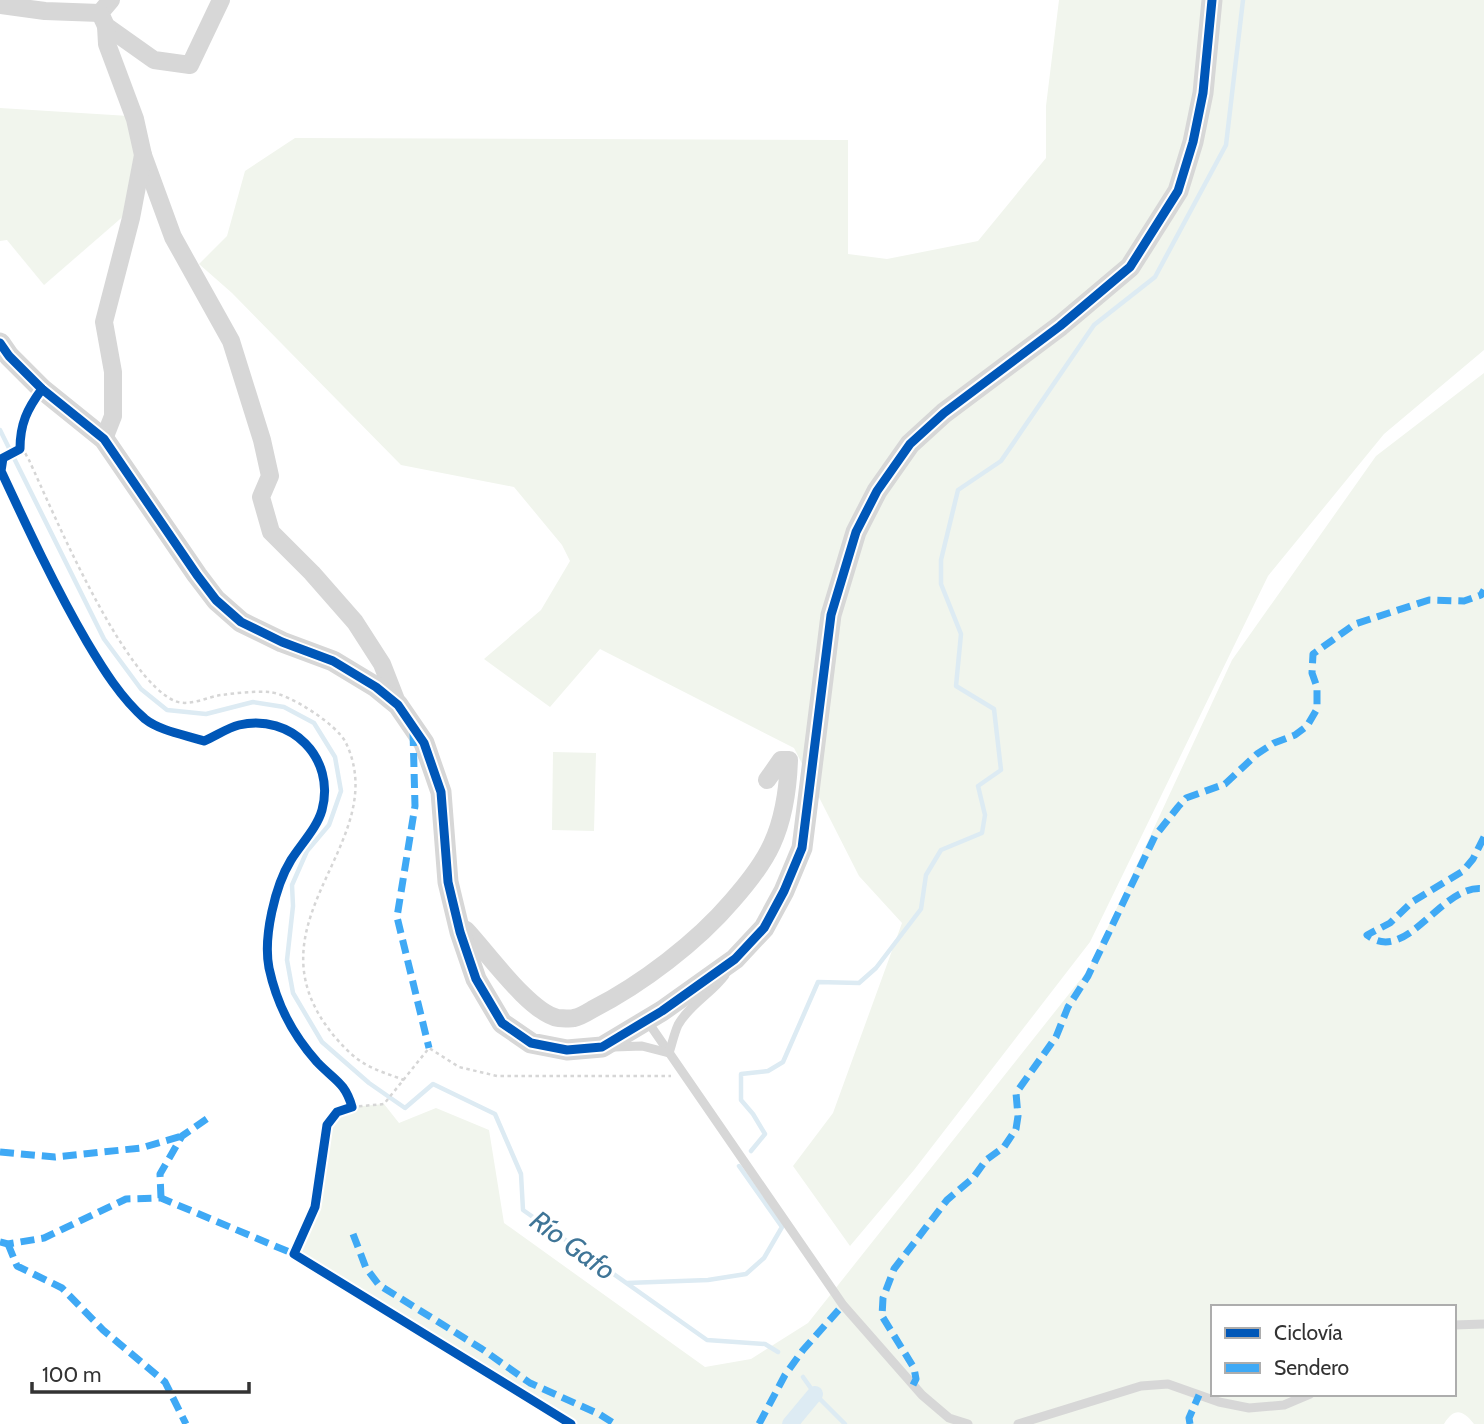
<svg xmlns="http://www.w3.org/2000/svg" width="1484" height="1424" viewBox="0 0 1484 1424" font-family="Cabin,sans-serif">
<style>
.green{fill:#f1f5ed;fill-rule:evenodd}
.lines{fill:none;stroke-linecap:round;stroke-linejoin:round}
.stream{stroke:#ddebf3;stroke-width:4.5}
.canal{stroke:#ddebf3;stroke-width:16}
.path{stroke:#d6d6d6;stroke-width:2.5;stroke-dasharray:3.5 3.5;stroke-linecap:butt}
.service{stroke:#d7d7d7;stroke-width:9}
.minor{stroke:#d7d7d7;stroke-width:18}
.tertiary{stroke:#d7d7d7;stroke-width:21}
.quiet{stroke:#3fa9f5;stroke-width:7;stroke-dasharray:14 7;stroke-linecap:butt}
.cycleway-casing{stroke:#fff;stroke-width:13}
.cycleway{stroke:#0057b8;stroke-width:9}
.labels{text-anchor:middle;stroke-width:7;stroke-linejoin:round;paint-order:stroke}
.water-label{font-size:28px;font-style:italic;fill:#3f7597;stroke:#fff}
</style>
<rect width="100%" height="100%" fill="#fff"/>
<g class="green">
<polygon points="1059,0 1484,0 1484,350 1384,434 1268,576 1090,942 914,1170 850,1246 793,1166 833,1113 902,923 859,876 794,748 600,649 550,707 484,659 541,610 570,561 562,545 514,487 401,465 232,293 199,264 227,236 245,171 295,138 848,140 848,254 887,259 978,241 1046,158 1046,106"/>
<polygon points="0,108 129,116 137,159 127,213 44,285 7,240 0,241"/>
<path d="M 1484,373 L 1484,1424 L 1474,1424 C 1462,1409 1454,1408 1444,1424 L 571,1424 L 294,1254 L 315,1207 L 327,1125 L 337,1112 L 352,1107 L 384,1104 L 399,1123 L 436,1108 L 489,1130 L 504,1223 L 705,1367 L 751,1359 L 808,1323 L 1088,970 L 1232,660 L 1376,456 ZM 1213,1307 L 1454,1307 L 1454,1394 L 1213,1394 Z"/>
<polygon points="553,752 596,753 594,831 552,830"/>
</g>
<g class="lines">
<g class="stream">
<polyline points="0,430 104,639 141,689 167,710 206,714 253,702 284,707 314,723 335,757 341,791 329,825 307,851 292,885 293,906 287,960 293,993 322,1042 369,1083 405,1108 433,1084 495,1114 521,1174 523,1210 707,1340 765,1344 778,1352"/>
<polyline points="751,1151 765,1134 753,1114 741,1100 741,1074 768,1071 783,1062 818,982 859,983 876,968 921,909 926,875 941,850 982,833 985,815 978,786 1001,770 994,709 956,686 961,634 941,584 941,560 958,490 1001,461 1094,325 1155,277 1226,145 1243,0"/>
<polyline points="627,1283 708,1280 746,1274 764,1258 782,1227 739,1166"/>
<polyline points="803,1377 815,1394 845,1424"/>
</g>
<polyline class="canal" points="790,1424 815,1394"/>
<g class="path">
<path d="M 20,449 L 24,451 L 29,460 C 54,514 123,679 175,701 C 189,707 207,697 221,695 C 236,693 254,691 269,692 C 288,693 338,725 346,743 C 390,836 264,910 316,1009 C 325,1027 347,1054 365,1064 C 377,1071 391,1075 404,1080"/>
<polyline points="352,1107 384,1104 429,1048 459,1067 497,1076 671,1076"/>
</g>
<g class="service">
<polyline points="648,1022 843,1305 922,1395 949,1418 968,1424"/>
<path d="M 614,1047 L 642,1046 L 669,1053 C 672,1044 674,1034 678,1025 C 689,1005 712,993 725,975"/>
<polyline points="1454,1325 1484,1324"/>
<polyline points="1018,1424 1141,1386 1168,1384 1219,1402 1249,1408 1284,1405 1310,1394"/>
</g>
<g class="minor">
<polyline points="111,0 100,13 106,26 154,60 190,65 221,0"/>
<polyline points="0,5 45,11 100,13"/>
<polyline points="143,155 173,237 231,341 262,440 270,476 261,497 271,532 312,573 355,622 382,664 398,705"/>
<polyline points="104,439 113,416 113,372 104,322 131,218 143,155 135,119 107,44 106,26"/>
<path d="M 458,927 L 466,930 C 487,952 530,1013 558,1018 C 562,1018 570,1019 574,1018 C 580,1017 588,1012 593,1009 C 642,984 697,942 732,901 C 747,884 763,864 772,844 C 784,818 788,788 789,760 L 781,760 L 767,780"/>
</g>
<polyline class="tertiary" points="0,343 9,356 42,389 104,439 197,575 216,600 241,622 282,642 333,661 376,687 398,705 424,743 441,792 448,882 460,932 476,979 502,1023 531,1043 567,1050 602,1047 662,1011 735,959 764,928 784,891 802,848 831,615 856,532 877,491 910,444 944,413 1060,326 1130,267 1178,191 1193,142 1203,93 1212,0"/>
<g class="quiet">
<polyline points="413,732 415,806 397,917 429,1048"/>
<path d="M 1484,837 L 1473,859 L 1463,871 L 1412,902 L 1390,923 L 1367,935 C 1407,966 1442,882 1484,889"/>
<polyline points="0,1152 55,1157 141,1148 182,1136"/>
<polyline points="161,1198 160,1174 182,1136 211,1116"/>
<polyline points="353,1234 366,1268 379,1285 482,1349 530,1383 599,1414 615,1424"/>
<polyline points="0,1242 8,1244 44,1238 126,1199 161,1198 294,1254"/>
<polyline points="8,1244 17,1266 62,1288 103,1330 165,1382 186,1424"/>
<polyline points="913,1385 916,1379 914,1368 882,1316 883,1298 894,1269 947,1200 973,1178 986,1160 1004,1147 1016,1129 1018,1116 1016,1093 1056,1037 1068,1007 1088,976 1155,836 1178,807 1186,798 1225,784 1257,754 1274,743 1295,735 1307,726 1317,709 1317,687 1312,673 1313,654 1355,624 1429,600 1464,601 1481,595 1484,590"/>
<polyline points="759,1424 785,1375 803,1350 843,1305"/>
<polyline points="1190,1424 1189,1418 1199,1395"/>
</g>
<defs>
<g id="cycleway">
<polyline points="0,343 9,356 42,389 104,439 197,575 216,600 241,622 282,642 333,661 376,687 398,705 424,743 441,792 448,882 460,932 476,979 502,1023 531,1043 567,1050 602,1047 662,1011 735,959 764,928 784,891 802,848 831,615 856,532 877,491 910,444 944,413 1060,326 1130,267 1178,191 1193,142 1203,93 1212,0"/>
<path d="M 42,389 C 27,409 20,424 20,449 L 3,458 L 1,471 C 28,529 55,587 87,642 C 103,669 121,698 145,719 C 160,731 186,735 204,741 C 216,736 227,728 239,725 C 291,713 336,758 322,810 C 317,828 301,844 291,860 C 275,886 263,937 269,968 C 277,1005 292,1034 317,1062 C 334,1080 345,1082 352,1107 L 337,1112 L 327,1125 L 315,1207 L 294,1254 L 571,1424"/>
</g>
</defs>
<use href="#cycleway" class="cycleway-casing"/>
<use href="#cycleway" class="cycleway"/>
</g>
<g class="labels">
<g class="water-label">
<text transform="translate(573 1245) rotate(36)" y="10">Río Gafo</text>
</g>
</g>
<rect x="1211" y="1305" width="245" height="91" fill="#ffffff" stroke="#adadad" stroke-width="2"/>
<rect x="1225" y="1328" width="35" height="10" fill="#0057b8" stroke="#adadad" stroke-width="2"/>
<text x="1274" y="1340" font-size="21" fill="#333333">Ciclovía</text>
<rect x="1225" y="1363" width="35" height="10" fill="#3fa9f5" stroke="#adadad" stroke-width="2"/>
<text x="1274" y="1375" font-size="21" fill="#333333">Sendero</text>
<path d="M32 1382v10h217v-10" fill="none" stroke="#333333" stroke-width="3.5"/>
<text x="42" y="1382" font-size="21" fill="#333333" stroke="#ffffff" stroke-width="5" paint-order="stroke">100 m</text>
</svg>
